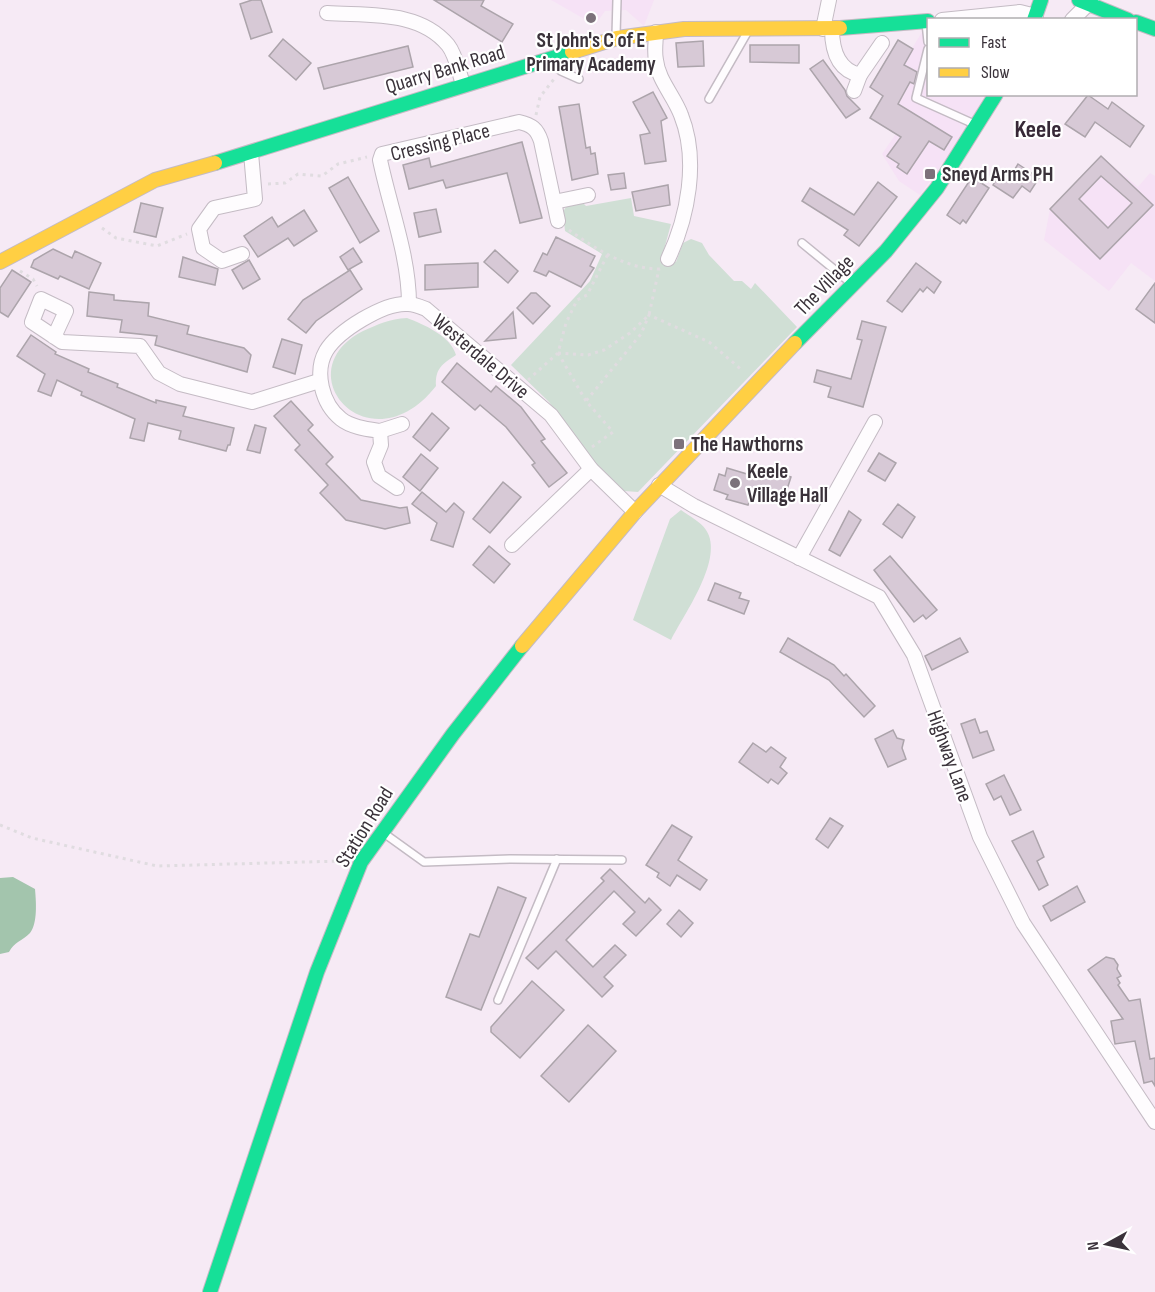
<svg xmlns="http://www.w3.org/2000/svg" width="1155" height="1292" viewBox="0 0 1155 1292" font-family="'Sofia Sans Condensed',sans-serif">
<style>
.built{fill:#f6e2f6}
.green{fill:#d0dfd5}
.water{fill:#a3c5ad}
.building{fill:#d7c9d6;stroke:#aca4ab;stroke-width:1.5;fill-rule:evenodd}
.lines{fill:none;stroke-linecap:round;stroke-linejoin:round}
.lane-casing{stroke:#c4bbc4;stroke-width:10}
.street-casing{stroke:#c4bbc4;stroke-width:16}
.fast-casing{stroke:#c4bbc4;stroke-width:16}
.slow-casing{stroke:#c4bbc4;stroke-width:16}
.path{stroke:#e0dce0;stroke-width:3;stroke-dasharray:3 4.5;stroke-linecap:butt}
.lane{stroke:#fefcfe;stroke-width:7}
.street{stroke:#fefcfe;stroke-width:14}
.fast{stroke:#16e098;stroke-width:14}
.slow{stroke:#ffcf43;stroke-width:14}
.poi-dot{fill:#7c727b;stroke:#fff;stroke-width:2}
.labels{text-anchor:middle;stroke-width:4.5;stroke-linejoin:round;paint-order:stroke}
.poi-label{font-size:21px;font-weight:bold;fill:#3a323a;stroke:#fff;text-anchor:start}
.street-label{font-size:21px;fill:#3a323a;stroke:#fff}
.quarter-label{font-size:24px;font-weight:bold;fill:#372837;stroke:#fff}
</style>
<rect width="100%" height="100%" fill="#f6eaf5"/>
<g class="built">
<polygon points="551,0 654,0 644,26 626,10 605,11 595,25"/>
<polygon points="928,31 928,94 986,95 960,139 920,195 899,181 882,154 902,125 887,116 881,125 870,118 922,32"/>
<polygon points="1101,156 1138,187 1150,173 1155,176 1155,281 1131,263 1109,291 1044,240 1050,209"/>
</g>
<g class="green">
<polygon points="631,198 634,216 671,224 662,257 676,262 683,243 691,239 702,243 709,255 734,281 742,281 751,289 755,283 797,327 638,492 624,491 590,458 549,402 511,365 590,281 602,254 565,231 563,212 567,205 582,202 586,206"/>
<path d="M 407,318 C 423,324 451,336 456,355 C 442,364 435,369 436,386 C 370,470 283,372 363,331 C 379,324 389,319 407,318 Z"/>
<path d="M 681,510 C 689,516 701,522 706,530 C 725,558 684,614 671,640 L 633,620 L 670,519 Z"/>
</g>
<path class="water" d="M 13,877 L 35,889 C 36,901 38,923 30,933 C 22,941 14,942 9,952 L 0,954 L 0,878 Z"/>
<g class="building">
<polygon points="252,0 261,0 272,32 251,39 240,4"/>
<polygon points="434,0 484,0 481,6 513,24 502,42"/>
<polygon points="283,39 311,63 296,80 269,56"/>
<polygon points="898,40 913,49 904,65 917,72 914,84 910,82 898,104 952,137 944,150 929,141 907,174 897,167 899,164 887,156 901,137 870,118 883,96 870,87"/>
<polygon points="703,41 704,66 678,67 676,43"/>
<polygon points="750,45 799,45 799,63 750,62"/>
<polygon points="408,46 413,67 324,89 318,68"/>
<polygon points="823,60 845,90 847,96 860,109 846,118 810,69"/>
<polygon points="653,92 667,118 661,121 666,161 645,164 640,135 650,133 633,102"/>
<polygon points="1088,95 1108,109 1112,102 1144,126 1130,147 1095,122 1085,137 1065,124"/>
<polygon points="579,104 586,148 590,147 591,154 595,153 598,174 572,180 559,107"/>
<polygon points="522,142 542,218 520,223 507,173 446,188 443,180 409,189 403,165 429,158 431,167"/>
<path d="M 1101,156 L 1153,205 L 1100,259 L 1050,209 ZM 1101,176 L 1132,203 L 1108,228 L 1079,199 Z"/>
<polygon points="1018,164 1039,178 1030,192 1022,186 1013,198 993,185 1001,171 1010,177"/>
<polygon points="624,173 626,188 611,190 608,175"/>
<polygon points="348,177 379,231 360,243 329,188"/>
<polygon points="972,177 989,188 966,223 963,220 960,224 947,215"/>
<polygon points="878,182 897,197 859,246 844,235 848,230 802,201 810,188 854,215"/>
<polygon points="668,185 670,205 636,211 632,192"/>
<polygon points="141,203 163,208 156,237 134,232"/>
<polygon points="436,209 441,232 419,237 414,213"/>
<polygon points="304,210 317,231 294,246 288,238 258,257 244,236 272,217 278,227"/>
<polygon points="556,237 595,256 590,266 594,268 581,287 549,271 546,276 534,271 543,253 547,255"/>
<polygon points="353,248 362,262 348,270 340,257"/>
<polygon points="53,249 72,258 75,251 101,263 89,289 60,276 58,279 31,267 34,260"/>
<polygon points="495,250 518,271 508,283 484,262"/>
<polygon points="183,257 218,269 215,285 179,277"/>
<polygon points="249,260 260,279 243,289 232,270"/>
<polygon points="478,263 478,287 425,290 425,265"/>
<polygon points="916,263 941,282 934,293 927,287 923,292 920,289 902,312 887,301"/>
<polygon points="12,270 31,282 8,317 0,312 0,288"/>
<polygon points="350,270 362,289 316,321 306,333 288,319 303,300"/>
<polygon points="1155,283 1155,323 1136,309"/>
<polygon points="89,292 114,295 114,300 149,303 148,316 189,326 187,334 244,348 251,355 247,372 155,345 157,336 120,332 122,320 87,316"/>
<polygon points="531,293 536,293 550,306 533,324 517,308"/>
<polygon points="513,312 516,338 485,341"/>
<polygon points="862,321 886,327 863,407 828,397 831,387 814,382 817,370 851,379 862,340 857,339"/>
<polygon points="31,335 56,352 55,354 89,369 88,372 118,384 117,387 156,403 156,400 186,407 183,416 234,428 230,445 228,445 226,451 179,439 181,431 148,423 144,441 130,438 135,419 81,395 82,392 57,380 51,396 38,391 45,374 17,356"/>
<polygon points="282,339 302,345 295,374 273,367"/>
<polygon points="457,363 491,392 496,386 521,407 545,439 541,441 567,473 549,487 532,465 535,463 506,427 480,405 475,410 442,382"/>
<polygon points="291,401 313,425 308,430 333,457 326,464 361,500 400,508 407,507 410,523 385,529 346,520 320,493 328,485 295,450 300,445 274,416"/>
<polygon points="432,413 449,428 430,451 413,437"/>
<polygon points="255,425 266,428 260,453 247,450"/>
<polygon points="879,453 896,463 885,481 868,471"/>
<polygon points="421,454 438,468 420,491 403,477"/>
<polygon points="727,468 747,474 748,468 772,476 777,472 791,477 782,505 751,495 748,505 726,499 728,495 714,490 719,474 725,476"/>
<polygon points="503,482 521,497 490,533 473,519"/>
<polygon points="422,492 446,512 454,503 464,512 453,547 431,540 437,523 412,504"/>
<polygon points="898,504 915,517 902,538 883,524"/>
<polygon points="849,511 861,520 840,556 829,550"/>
<polygon points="489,546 510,564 494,583 473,565"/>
<polygon points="890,556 937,610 926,619 923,615 914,622 874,570"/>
<polygon points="715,583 741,593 739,598 749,601 744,614 708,600"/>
<polygon points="788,638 834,665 844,676 846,674 875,706 864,717 829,680 780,652"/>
<polygon points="960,638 968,652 932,670 925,656"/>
<polygon points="975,719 980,733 987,731 994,750 973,758 961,724"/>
<polygon points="893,730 897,738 904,740 902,748 906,759 888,767 875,739"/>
<polygon points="753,743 766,752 771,747 786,758 780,767 787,773 778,784 771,779 768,783 739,762"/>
<polygon points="1004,775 1021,810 1010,815 1001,796 994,800 986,784"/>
<polygon points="830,818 843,826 828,848 816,839"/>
<polygon points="672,825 692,837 678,860 707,880 700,890 677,875 670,886 657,877 659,873 646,865"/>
<polygon points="1033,831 1044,857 1037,861 1048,885 1039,890 1012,841"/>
<polygon points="610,869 645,903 649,898 661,910 636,936 623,924 635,912 614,891 566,940 593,967 615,945 626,955 604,977 613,986 602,997 556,951 538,969 526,958 604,881 601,878"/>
<polygon points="1077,886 1085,902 1051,921 1043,906"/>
<polygon points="498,887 526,898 481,1010 446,997 470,934 479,937"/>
<polygon points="679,910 693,923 681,937 667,924"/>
<polygon points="1106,957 1114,959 1118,965 1117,969 1121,976 1117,978 1120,983 1118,985 1129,1001 1140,999 1150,1059 1155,1058 1155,1086 1152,1081 1144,1083 1135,1041 1115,1044 1111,1021 1123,1019 1088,970"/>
<polygon points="532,981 564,1010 520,1058 491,1032 491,1027"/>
<polygon points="588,1025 616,1051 569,1102 541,1076"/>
</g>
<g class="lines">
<defs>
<g id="lane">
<polyline points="926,23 928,42"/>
<polyline points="616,35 617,0"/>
<polyline points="928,49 916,98 974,124"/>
<polyline points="554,59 561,71 579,79"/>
<polyline points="709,99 748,31"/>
<polyline points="802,243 852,284"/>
<polyline points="385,834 424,862 510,859 622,860"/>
<polyline points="498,1000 557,859"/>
</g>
<g id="street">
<path d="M 327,13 C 369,16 419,10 448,45 C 456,55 459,73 463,84"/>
<polyline points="942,20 1020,12 1036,16"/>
<polyline points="1072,20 1092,0"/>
<polyline points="823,29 829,0"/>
<path d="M 832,29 C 832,49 837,70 860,75 L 882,43"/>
<path d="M 656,32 C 656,41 654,51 656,60 C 658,80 674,96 681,115 C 699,160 688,217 668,259"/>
<polyline points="854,91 860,75"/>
<polyline points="554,202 588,195"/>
<polyline points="242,254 222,261 203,248 199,229 214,208 255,199 251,153"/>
<path d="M 409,304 C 409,256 390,208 380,160 L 382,154 L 519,122 C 532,125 537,129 541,141 L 558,221"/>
<polyline points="54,337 66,311 41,299 32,322 62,342 140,346 159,373 180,384 252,402 319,381"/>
<polyline points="380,431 402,424"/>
<polyline points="659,485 694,506 879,597 914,655 980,837 1023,923 1155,1122"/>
<path d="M 397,488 L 379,476 L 374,462 L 381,445 L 380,431 C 367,429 351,427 341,419 C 322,404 314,372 326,351 C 338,331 384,302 408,304 C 414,304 421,307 426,309 L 551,415 L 591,469 L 635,512"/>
<polyline points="512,545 591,469"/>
<polyline points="799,558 875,422"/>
</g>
<g id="fast">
<polyline points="1079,0 1128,20"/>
<polyline points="1034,20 1041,0"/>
<polyline points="1136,22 1155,29"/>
<polyline points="840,28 928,21"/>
<polyline points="215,163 572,52"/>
<polyline points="795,343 886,251 937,188 996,94"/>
<polyline points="210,1292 317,972 361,862 453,734 522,646"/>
</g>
<g id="slow">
<polyline points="572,52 617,38 684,29 840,28"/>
<polyline points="0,262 155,180 215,163"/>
<polyline points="522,646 635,512 795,343"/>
</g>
</defs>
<use href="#lane" class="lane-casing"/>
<use href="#street" class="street-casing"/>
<use href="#fast" class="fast-casing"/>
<use href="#slow" class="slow-casing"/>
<g class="path">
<polyline points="536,115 540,97 554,79"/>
<polyline points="268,184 285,183 298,174 322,176 338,164 367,157"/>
<polyline points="102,228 116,238 157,246 187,234"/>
<path d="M 569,230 C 596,249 626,269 660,269"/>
<polyline points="20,271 33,279 37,286"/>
<polyline points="558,353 588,355 604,350 630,333 649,315 659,269"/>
<polyline points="558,353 586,401"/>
<polyline points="528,380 558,353 566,323 577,300 587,295 608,254"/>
<polyline points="592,447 613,432 586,401 641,334 649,315 709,342 743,371"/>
<polyline points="0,825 32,838 157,866 343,861"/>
</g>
<use href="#lane" class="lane"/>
<use href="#street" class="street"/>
<use href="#fast" class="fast"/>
<use href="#slow" class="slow"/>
</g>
<g class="poi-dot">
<circle cx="591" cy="18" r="6"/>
<rect x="924" y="168" width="12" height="12" rx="3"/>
<rect x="673" y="438" width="12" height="12" rx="3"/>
<circle cx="735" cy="483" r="6"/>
</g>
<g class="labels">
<g class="poi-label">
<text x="591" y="47" text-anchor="middle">St John's C of E<tspan x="591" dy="24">Primary Academy</tspan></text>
<text x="942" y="181">Sneyd Arms PH</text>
<text x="691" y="451">The Hawthorns</text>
<text x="747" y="478">Keele<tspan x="747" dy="24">Village Hall</tspan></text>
</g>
<g class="street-label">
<text transform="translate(445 69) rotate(-17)" y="7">Quarry Bank Road</text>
<text transform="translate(440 142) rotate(-14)" y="7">Cressing Place</text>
<text transform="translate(824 285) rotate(-46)" y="7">The Village</text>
<text transform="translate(481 356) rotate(40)" y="7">Westerdale Drive</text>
<text transform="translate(950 756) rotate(70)" y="7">Highway Lane</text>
<text transform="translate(364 827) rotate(-58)" y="7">Station Road</text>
</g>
<g class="quarter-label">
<text x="1038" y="137">Keele</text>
</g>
</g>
<rect x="927" y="18" width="210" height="78" fill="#ffffff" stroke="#b0adb0" stroke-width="1.5"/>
<rect x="939" y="38" width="30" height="9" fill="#16e098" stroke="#b0adb0" stroke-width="1.5"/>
<text x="981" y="48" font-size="18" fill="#3a323a">Fast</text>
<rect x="939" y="68" width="30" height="9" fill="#ffcf43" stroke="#b0adb0" stroke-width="1.5"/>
<text x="981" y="78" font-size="18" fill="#3a323a">Slow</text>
<g transform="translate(1107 1244) rotate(262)" stroke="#ffffff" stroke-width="4.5" paint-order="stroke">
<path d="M0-4.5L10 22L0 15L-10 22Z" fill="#3a323a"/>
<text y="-9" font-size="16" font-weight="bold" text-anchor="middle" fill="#3a323a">N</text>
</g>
</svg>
